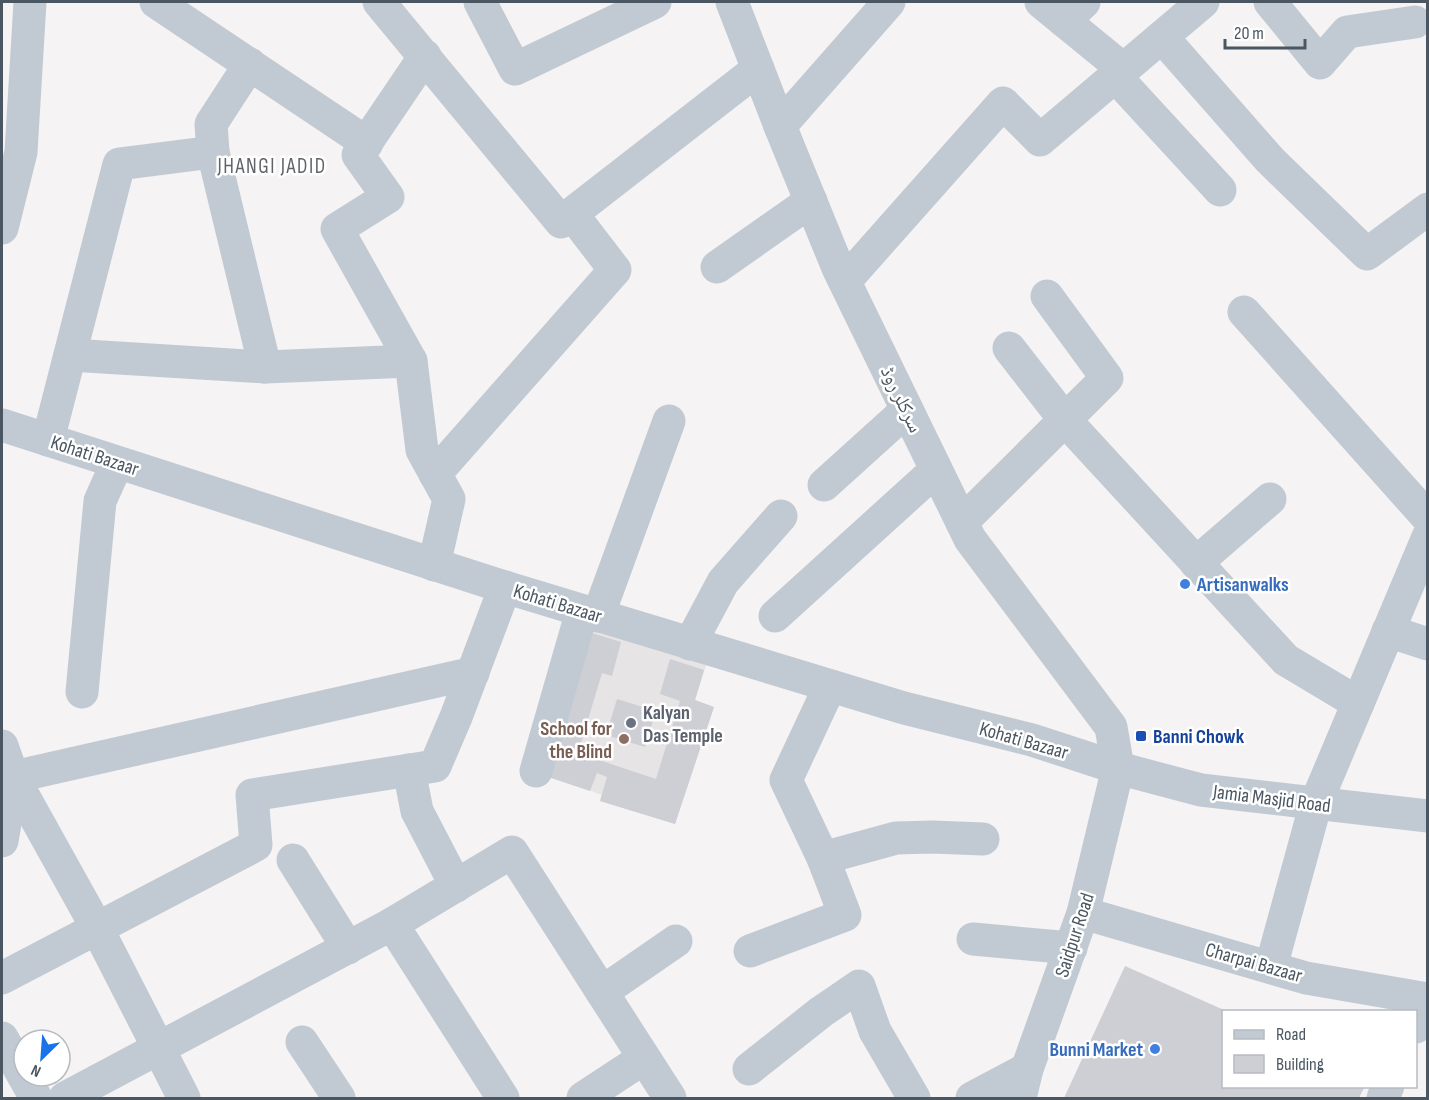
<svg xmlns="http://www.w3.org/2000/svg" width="1429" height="1100" viewBox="0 0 1429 1100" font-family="'Sofia Sans Condensed','Noto Naskh Arabic',sans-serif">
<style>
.education{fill:#e6e4e5}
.building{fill:#cdcfd5}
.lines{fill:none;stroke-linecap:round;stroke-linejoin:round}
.minor{stroke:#c1cad2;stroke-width:33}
.shop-dot{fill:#3f7fe0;stroke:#fff;stroke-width:2}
.worship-dot{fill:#6b7280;stroke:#fff;stroke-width:2}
.transit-dot{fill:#1a4fb4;stroke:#fff;stroke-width:2}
.education-dot{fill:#8d6e63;stroke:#fff;stroke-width:2}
.labels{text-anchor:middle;stroke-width:5;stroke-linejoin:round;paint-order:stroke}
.street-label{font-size:20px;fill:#4a5661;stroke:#fff}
.shop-label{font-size:20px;font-weight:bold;fill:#366cbe;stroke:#fff;text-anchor:start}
.worship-label{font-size:20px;font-weight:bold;fill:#5b616d;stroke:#fff;text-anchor:start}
.education-label{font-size:20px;font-weight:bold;fill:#785e54;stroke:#fff;text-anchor:end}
.transit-label{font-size:20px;font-weight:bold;fill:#164399;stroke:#fff;text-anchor:start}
.neighbourhood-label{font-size:21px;letter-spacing:1.5px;fill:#5f6368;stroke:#fff}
</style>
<rect width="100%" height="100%" fill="#f5f3f3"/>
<polygon class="education" points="582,611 711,650 695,700 714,707 675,824 600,801 602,795 536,771"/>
<g class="building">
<polygon points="582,630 621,642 612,676 602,673 578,753 656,779 680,701 660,694 670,659 704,670 695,700 714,707 675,824 600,801 607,777 597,773 590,791 539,774"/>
<polygon points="617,699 656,711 645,747 606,735"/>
<polygon points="1125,966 1224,1010 1224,1086 1365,1086 1359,1098 1064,1098"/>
</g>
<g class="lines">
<g class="minor">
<polyline points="156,2 367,143"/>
<polyline points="379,2 561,222 758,69"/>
<polyline points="480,2 515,69 655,2"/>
<polyline points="732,2 780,126 838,268 970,539 1111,727 1118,768 1083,913 1027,1069 1020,1098"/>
<polyline points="1041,2 1123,69"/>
<polyline points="1270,2 1320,63 1347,32 1415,22"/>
<polyline points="1064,21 1084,2"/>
<polyline points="1162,37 1270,160 1367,254 1428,209"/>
<polyline points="425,56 358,155 388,197 337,229 411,361 422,450 449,499 434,565"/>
<polyline points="250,64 211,124 213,152 265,367"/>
<polyline points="1115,76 1220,190"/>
<polyline points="780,126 889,2"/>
<polyline points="2,228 21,152 30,2"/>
<polyline points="717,267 811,201"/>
<polyline points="845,281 1003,103 1040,140 1203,2"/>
<polyline points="1244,312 1428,518"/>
<polyline points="1009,348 1065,420 1286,660 1358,703"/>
<polyline points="70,355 265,367 411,361"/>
<polyline points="2,425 495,584 904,708 1032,740 1118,768 1201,790 1428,816"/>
<polyline points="48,440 119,164 213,152"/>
<polyline points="435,474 615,270 572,214"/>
<polyline points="824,485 907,410"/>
<polyline points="962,522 1107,378 1047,296"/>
<polyline points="1196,563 1270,499"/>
<polyline points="598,616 669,421"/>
<polyline points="775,616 936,470"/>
<polyline points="1388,631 1428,644"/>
<polyline points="690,644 723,582 781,516"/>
<polyline points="82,692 100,501 117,463"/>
<polyline points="2,746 13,777 97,928 184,1098"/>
<polyline points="409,770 417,811 456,886"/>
<polyline points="536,771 582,611"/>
<polyline points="2,841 13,777 473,673"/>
<polyline points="823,858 896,838 932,837 983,839"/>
<polyline points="293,860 348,948"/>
<polyline points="1083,913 1306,978 1428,999"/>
<polyline points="392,924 503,1098"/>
<polyline points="973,939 1071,948"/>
<polyline points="750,951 845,915 823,858 786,780 830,686"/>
<polyline points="1271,967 1316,803 1428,537"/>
<polyline points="2,978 256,845 252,795 435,766 456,717 505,587"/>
<polyline points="602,992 676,941"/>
<polyline points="1416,1027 1428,1001"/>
<polyline points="2,1038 36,1098"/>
<polyline points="302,1042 339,1098"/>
<polyline points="749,1069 821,1012 859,986 875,1031 914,1098"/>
<polyline points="65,1098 392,924 512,852 670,1098"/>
<polyline points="583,1098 644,1058"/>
<polyline points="972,1098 1027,1069"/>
<polyline points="1383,1098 1388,1086"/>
</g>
</g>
<g class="shop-dot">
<circle cx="1185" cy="584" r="6"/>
<circle cx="1155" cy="1049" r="6"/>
</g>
<circle class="worship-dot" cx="631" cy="723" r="6"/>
<rect class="transit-dot" x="1135" y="730" width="12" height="12" rx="3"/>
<circle class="education-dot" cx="624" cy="739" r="6"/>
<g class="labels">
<g class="street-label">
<text transform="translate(902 399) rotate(64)" y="7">سرکلر روڈ</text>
<text transform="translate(95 455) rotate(18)" y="7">Kohati Bazaar</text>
<text transform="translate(558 603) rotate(17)" y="7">Kohati Bazaar</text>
<text transform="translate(1024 740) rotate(16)" y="7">Kohati Bazaar</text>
<text transform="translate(1272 798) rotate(7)" y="7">Jamia Masjid Road</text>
<text transform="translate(1074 935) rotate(-72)" y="7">Saidpur Road</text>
<text transform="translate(1254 962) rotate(16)" y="7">Charpai Bazaar</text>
</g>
<g class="shop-label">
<text x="1197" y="591">Artisanwalks</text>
<text x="1143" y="1056" text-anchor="end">Bunni Market</text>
</g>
<g class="worship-label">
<text x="643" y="719">Kalyan<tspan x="643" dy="23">Das Temple</tspan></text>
</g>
<g class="education-label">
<text x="612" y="735">School for<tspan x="612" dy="23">the Blind</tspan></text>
</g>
<g class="transit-label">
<text x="1153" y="743">Banni Chowk</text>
</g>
<g class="neighbourhood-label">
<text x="272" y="173">JHANGI JADID</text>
</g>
</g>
<rect width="1429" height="1100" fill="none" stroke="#4a5661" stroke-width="6"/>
<rect x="1222" y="1010" width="195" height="78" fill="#ffffff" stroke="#b7bbc0" stroke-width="1.5"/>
<rect x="1234" y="1030" width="30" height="9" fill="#c1cad2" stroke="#b7bbc0" stroke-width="1.5"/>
<text x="1276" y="1040" font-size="18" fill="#4a5661">Road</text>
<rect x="1234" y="1055" width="30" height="18" fill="#cdcfd5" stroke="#b7bbc0" stroke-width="1.5"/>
<text x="1276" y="1070" font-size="18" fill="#4a5661">Building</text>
<g transform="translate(42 1058) rotate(205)"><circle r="28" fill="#ffffff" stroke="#b7bbc0" stroke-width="1.5"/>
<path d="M0-4.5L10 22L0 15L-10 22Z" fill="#1a73e8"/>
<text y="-9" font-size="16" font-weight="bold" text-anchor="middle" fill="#4a5661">N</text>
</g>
<path d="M1225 39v9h80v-9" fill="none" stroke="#4a5661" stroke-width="3"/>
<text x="1234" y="39" font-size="18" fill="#4a5661" stroke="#ffffff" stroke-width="4.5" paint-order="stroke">20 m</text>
</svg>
